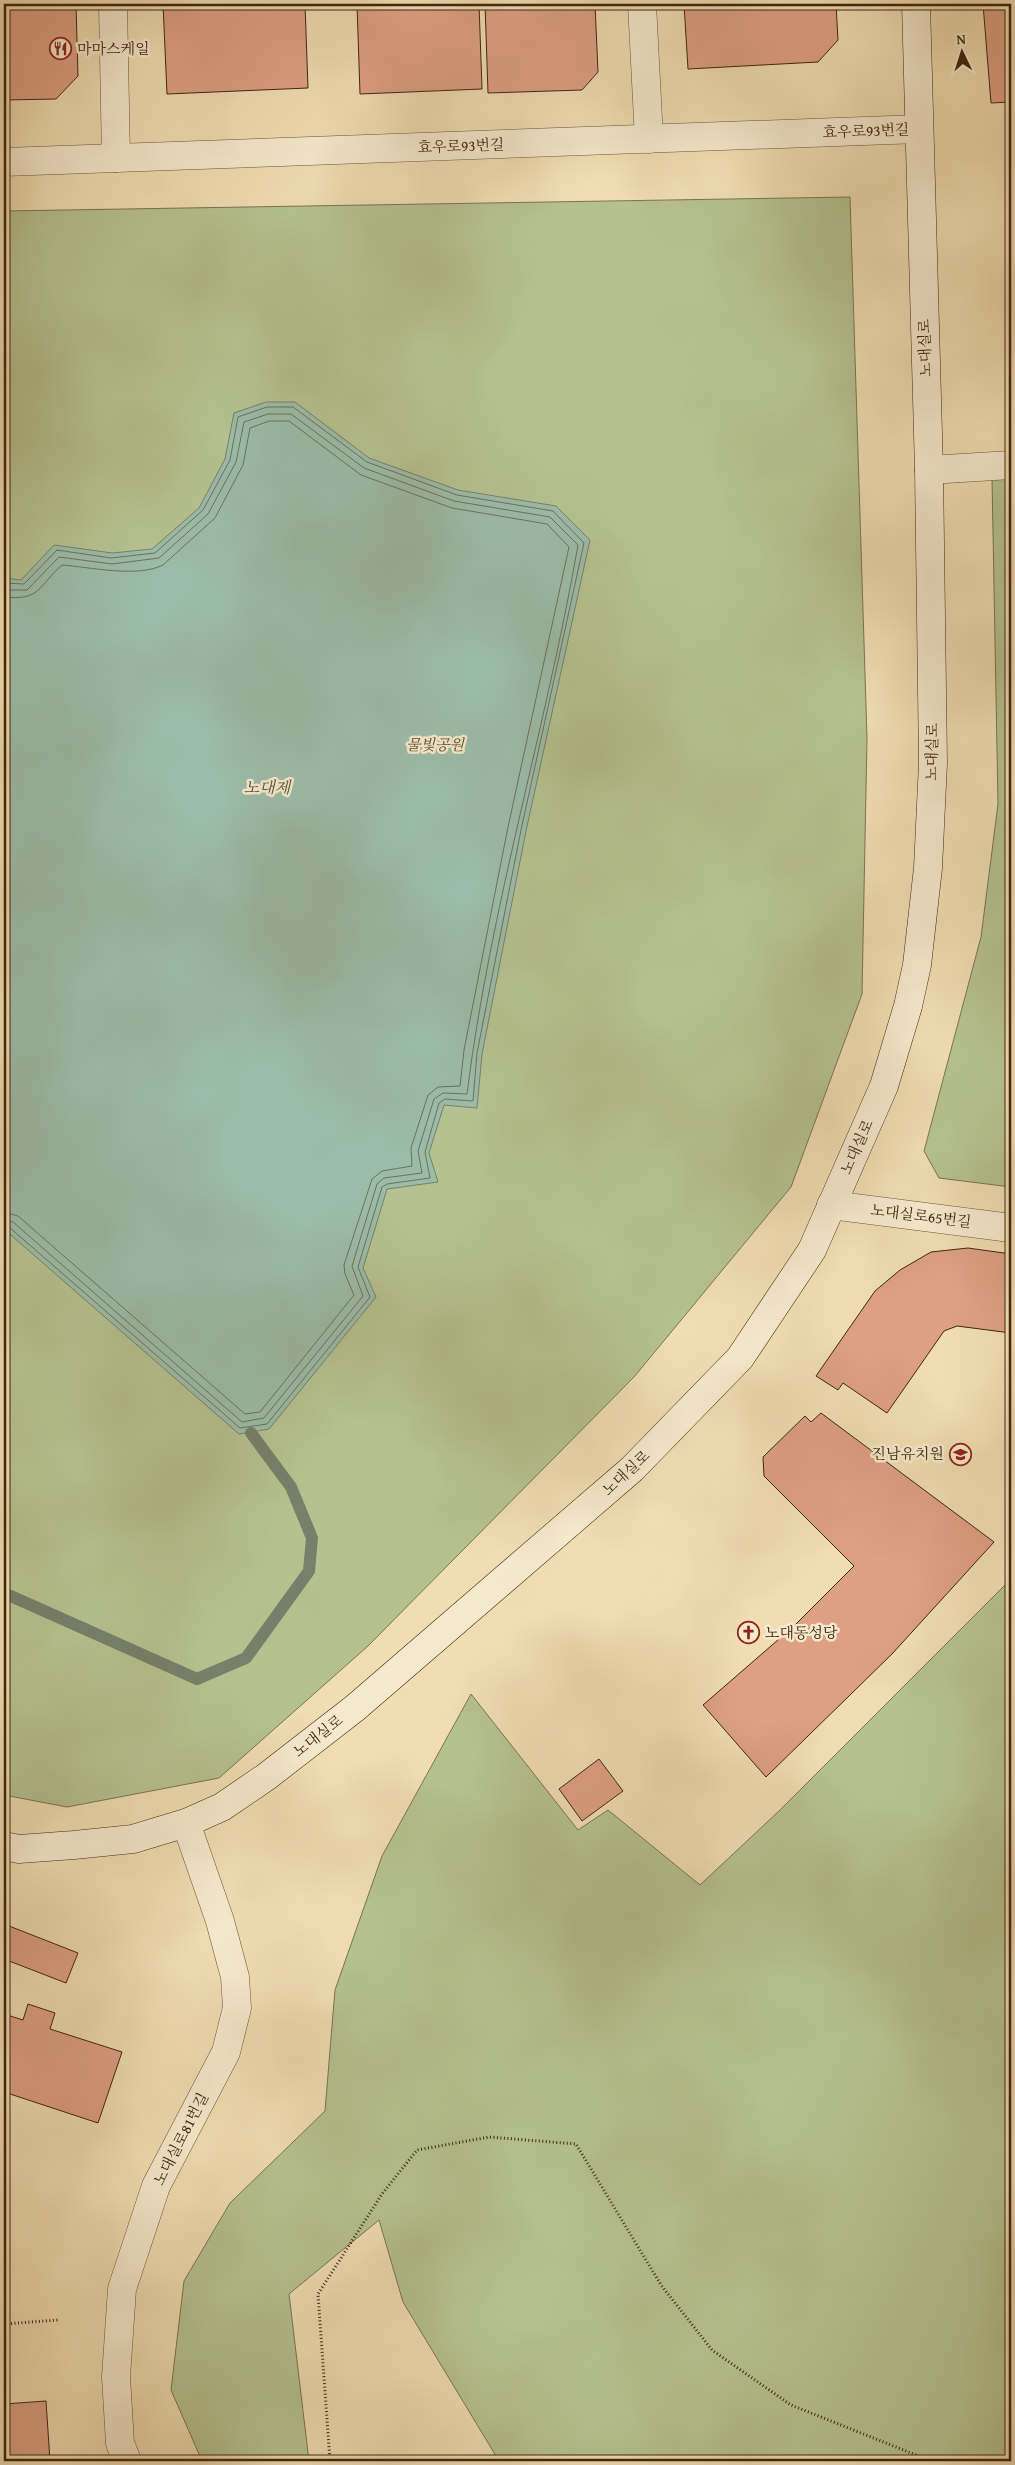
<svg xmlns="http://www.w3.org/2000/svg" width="1015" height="2465" viewBox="0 0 1015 2465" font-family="'Gentium Book Plus','Noto Serif KR',serif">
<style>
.green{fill:#b5c290;stroke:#7a744e}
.water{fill:#9bbca9;stroke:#76806b}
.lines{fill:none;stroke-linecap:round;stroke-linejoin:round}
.shore{stroke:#6d715b;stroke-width:1}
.stream{stroke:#76806b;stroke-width:12}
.building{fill:#dda083;stroke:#3f260d}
.street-casing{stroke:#6b5436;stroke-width:29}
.secondary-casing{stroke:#3f260d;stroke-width:29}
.path{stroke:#3f260d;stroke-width:3;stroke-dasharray:1 2.5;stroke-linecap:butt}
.street{stroke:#f5e9cd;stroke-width:28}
.secondary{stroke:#f5e9cd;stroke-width:28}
.labels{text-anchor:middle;stroke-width:5;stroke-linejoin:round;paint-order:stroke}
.poi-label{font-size:15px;fill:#3f260d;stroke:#f5e9cd;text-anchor:start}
.street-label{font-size:15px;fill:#3f260d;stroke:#f5e9cd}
.park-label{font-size:15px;font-style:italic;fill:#5c4d2e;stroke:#f5e9cd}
.water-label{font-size:16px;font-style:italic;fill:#564c34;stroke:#f5e9cd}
</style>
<rect width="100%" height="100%" fill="#f0ddb2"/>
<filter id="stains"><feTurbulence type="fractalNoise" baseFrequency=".004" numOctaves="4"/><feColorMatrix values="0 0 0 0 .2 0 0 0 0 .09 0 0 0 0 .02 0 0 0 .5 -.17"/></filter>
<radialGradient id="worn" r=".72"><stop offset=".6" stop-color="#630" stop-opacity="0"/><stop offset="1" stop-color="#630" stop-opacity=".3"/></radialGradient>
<g class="green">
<polygon points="850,197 867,738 862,994 791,1187 634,1377 368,1646 219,1778 67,1807 4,1795 4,211"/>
<polygon points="1011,477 1011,1187 939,1178 924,1151 981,937 998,804 992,478"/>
<polygon points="1011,1579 1011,2461 499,2461 403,2302 379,2220 289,2294 309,2461 202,2461 171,2390 184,2281 230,2203 325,2111 335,1990 382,1856 471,1694 578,1830 608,1810 700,1885 780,1810"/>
</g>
<polygon class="water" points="266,402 295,402 369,458 458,490 556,506 590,540 526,831 482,1054 477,1108 444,1105 429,1153 438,1182 387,1189 363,1268 376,1297 269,1429 239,1434 4,1229 4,578 21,580 54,545 112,553 152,549 199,508 225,459 234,413"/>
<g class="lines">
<g class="shore">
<polyline points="4,583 24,584 57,550 111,558 155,553 203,510 230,460 238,417 267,407 293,407 367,462 457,495 553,511 584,543 521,830 477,1053 473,1101 445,1099 439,1103 425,1152 430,1178 387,1184 382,1187 358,1267 370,1297 267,1424 240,1428 9,1227 4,1225"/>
<path d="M 4,590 L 27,590 L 59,557 L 112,564 L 159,558 L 208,514 L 236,462 L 244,422 L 268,414 L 291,414 L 364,468 L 454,501 L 550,517 L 578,545 C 546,729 490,908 467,1094 L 443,1093 L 434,1099 L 418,1151 L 422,1173 L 384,1178 L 377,1184 L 352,1266 L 363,1296 L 264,1418 L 242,1422 L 13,1222 L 4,1219"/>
<path d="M 4,597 C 41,601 38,586 62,565 C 90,567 137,578 163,565 L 215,518 L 243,465 L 250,428 L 269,421 L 289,421 L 361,475 L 452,508 L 547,524 L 569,547 L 508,827 L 464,1050 L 460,1086 L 438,1087 L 428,1095 L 411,1148 L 412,1166 L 382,1171 L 372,1179 L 344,1265 L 345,1274 L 354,1295 L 260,1412 L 245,1414 L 18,1216 L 4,1212"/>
</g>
<polyline class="stream" points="4,1593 197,1679 246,1658 309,1571 312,1538 291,1487 251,1433"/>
</g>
<g class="building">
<polygon points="4,4 76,4 78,76 56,99 4,100"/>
<polygon points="163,4 305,4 308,88 167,94"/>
<polygon points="357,4 479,4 482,89 360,94"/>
<polygon points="485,4 595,4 598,72 582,90 488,93"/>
<polygon points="684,4 836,4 838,40 818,62 688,69"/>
<polygon points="983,4 1011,4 1011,102 991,103"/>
<polygon points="968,1248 1011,1254 1011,1333 957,1326 944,1331 887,1413 843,1383 838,1390 816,1376 875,1291 900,1270 931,1252"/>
<polygon points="821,1413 994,1542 892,1654 766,1777 703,1705 794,1626 854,1566 764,1476 763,1457 805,1416 811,1422"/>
<polygon points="599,1759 623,1791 582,1821 559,1789"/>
<polygon points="4,1924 78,1953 66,1983 4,1959"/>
<polygon points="28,2004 55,2013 50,2029 122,2052 98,2123 4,2092 4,2014 23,2020"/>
<polygon points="46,2401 50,2461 4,2461 4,2404"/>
</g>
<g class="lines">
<defs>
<g id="street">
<polyline points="113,4 116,158"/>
<polyline points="642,4 649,139"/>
<polyline points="4,162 919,129"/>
<polyline points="929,470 1011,465"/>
<polyline points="831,1205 1011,1228"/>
<polyline points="127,2461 120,2443 116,2377 122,2289 156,2186 226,2052 237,2008 235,1977 220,1921 186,1823"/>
</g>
<polyline id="secondary" points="4,1846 19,1849 74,1845 133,1839 186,1823 222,1807 266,1777 355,1708 632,1469 740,1358 812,1250 884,1086 908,1006 917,965 928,868 933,763 929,470 916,4"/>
</defs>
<use href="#street" class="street-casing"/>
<use href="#secondary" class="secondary-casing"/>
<g class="path">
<polyline points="4,2324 58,2320"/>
<polyline points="330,2461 318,2294 382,2194 417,2150 489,2137 576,2144 661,2285 712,2350 791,2405 931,2461"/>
</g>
<use href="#street" class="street"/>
<use href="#secondary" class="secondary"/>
</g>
<defs>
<symbol id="restaurant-ring" viewBox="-11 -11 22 22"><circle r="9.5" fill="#f5e9cd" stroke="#8f2418" stroke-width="1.5"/><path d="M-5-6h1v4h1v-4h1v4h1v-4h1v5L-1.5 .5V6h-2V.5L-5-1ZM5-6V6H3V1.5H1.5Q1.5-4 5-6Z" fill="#8f2418"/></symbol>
<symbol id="school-ring" viewBox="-11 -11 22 22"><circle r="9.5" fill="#f5e9cd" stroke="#8f2418" stroke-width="1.5"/><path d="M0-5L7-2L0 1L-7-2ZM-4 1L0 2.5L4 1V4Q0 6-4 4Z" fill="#8f2418"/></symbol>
<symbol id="church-ring" viewBox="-11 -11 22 22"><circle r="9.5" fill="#f5e9cd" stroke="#8f2418" stroke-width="1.5"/><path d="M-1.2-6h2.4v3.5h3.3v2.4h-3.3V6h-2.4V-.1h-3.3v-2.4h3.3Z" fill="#8f2418"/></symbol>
</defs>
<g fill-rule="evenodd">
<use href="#restaurant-ring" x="48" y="36" width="25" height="25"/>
<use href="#school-ring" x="948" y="1442" width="25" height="25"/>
<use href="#church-ring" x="736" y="1620" width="25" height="25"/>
</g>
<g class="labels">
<g class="poi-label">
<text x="77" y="54">마마스케일</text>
<text x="944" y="1459" text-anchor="end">진남유치원</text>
<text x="765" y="1638">노대동성당</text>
</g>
<g class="street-label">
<text transform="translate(866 131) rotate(-2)" y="5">효우로93번길</text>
<text transform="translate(461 146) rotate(-2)" y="5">효우로93번길</text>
<text transform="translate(925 348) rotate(-92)" y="5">노대실로</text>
<text transform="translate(932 752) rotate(-89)" y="5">노대실로</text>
<text transform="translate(857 1147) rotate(-66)" y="5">노대실로</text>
<text transform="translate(921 1216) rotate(7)" y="5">노대실로65번길</text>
<text transform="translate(626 1473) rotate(-43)" y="5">노대실로</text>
<text transform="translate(318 1736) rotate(-38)" y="5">노대실로</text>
<text transform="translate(181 2139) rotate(-63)" y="5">노대실로81번길</text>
</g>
<g class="park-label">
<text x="435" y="750">물빛공원</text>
</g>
<g class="water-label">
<text x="267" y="793">노대제</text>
</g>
</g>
<rect width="1015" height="2465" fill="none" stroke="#f0ddb2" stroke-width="20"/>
<rect x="5" y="5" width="1005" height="2455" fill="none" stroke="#3f260d" stroke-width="2.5"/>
<rect x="10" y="10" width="995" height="2445" fill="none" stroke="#3f260d"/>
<g transform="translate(962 52) rotate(356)" stroke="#f5e9cd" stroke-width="4" paint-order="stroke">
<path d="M0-4L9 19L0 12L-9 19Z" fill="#3f260d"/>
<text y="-8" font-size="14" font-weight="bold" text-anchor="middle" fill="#3f260d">N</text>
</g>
<rect width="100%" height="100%" filter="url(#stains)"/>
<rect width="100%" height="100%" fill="url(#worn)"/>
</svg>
